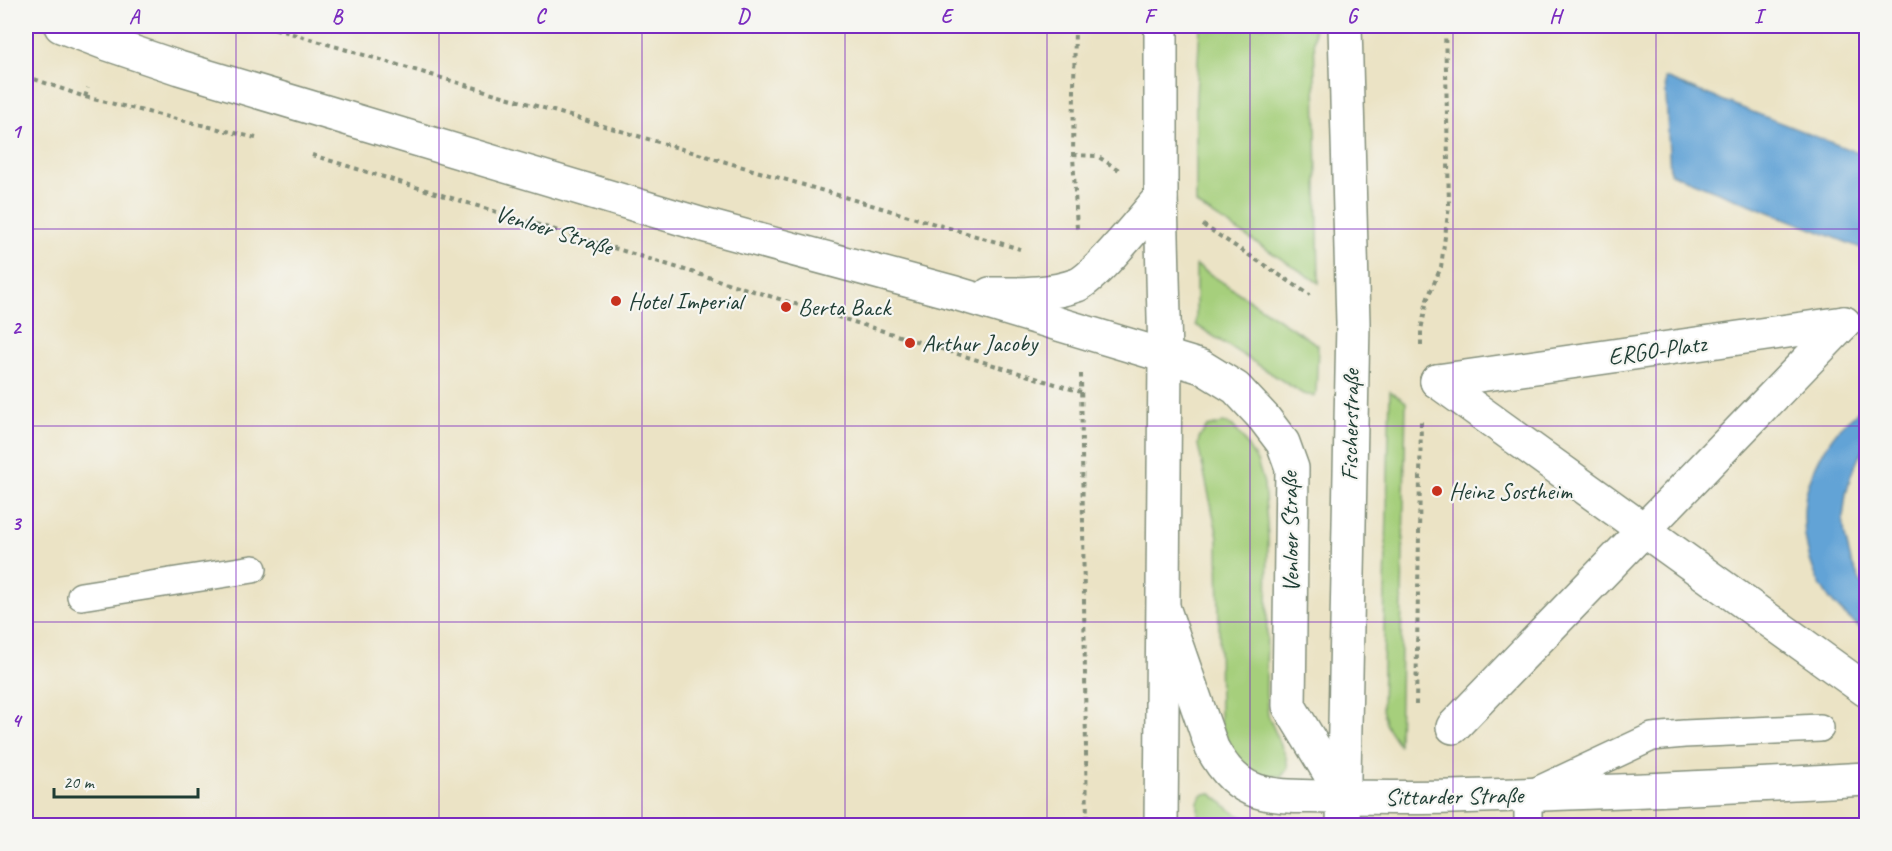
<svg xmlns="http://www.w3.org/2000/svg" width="1892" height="851" viewBox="0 0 1892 851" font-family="Caveat,sans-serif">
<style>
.green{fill:#a6cf7b;stroke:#628658;stroke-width:1.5}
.water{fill:#62a3d6;stroke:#407085;stroke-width:1.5}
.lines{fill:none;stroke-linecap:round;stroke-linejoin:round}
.service-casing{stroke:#85907c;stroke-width:30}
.pedestrian-casing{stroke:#85907c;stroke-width:36}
.minor-casing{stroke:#85907c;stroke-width:36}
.tertiary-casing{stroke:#85907c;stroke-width:36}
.secondary-casing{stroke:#85907c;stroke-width:36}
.path{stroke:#85907c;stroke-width:4;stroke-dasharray:4.5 4.5;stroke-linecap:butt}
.service{stroke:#fff;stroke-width:27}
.pedestrian{stroke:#fff;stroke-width:33}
.minor{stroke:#fff;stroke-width:33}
.tertiary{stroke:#fff;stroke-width:33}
.secondary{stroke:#fff;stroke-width:33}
.grid{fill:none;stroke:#7b2cbf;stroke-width:1.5;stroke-opacity:0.55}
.poi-dot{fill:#c8321e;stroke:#f6f6f2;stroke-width:2}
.labels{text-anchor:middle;stroke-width:4.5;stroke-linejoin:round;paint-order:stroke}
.street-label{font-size:24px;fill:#1f3d34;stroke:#f6f6f2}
.poi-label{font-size:24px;fill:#1f3d34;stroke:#f6f6f2;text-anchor:start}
.neatline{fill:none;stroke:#7b2cbf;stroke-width:2}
.grid-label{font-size:20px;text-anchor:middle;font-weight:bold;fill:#7b2cbf}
</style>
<rect width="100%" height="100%" fill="#f6f6f2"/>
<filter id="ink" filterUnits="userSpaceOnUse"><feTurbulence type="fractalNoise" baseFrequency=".0167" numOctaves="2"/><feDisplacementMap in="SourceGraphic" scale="12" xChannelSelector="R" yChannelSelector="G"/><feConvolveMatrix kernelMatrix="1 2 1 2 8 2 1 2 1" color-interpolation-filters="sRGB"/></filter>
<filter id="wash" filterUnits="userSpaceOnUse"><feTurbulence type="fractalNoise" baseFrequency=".008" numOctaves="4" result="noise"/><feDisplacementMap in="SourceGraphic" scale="24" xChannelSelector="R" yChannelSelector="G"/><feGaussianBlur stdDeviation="1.35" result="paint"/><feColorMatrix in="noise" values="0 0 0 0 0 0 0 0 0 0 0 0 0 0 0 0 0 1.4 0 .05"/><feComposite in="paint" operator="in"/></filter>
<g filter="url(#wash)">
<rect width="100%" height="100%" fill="#ebe3c5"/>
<g class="green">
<polygon points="1200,26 1314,26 1319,283 1196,204 1196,96"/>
<polygon points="1196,265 1318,345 1316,394 1314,396 1303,394 1196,325"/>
<polygon points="1390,391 1406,402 1399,745 1385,724 1382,708"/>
<path d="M 1224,423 L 1233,426 L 1244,440 L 1257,461 L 1264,484 L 1268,537 L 1266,693 L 1268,715 L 1286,757 L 1288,768 L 1282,776 C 1247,779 1225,751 1220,719 L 1218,537 L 1198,445 L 1199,438 L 1207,427 Z"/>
<path d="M 1209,793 C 1218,797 1224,806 1233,812 C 1244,819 1258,822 1271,825 L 1198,825 L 1198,802 L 1201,795 Z"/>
</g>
<g class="water">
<polygon points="1665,78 1866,156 1866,250 1670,173"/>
<path d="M 1866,406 L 1866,446 L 1859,457 L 1851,475 L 1846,494 L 1843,518 L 1845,536 L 1851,561 L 1861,583 L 1866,590 L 1866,632 C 1851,621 1837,609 1826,594 C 1808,568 1801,531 1805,500 C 1808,476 1827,440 1845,423 C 1851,417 1859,411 1866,406 Z"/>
</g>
</g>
<g filter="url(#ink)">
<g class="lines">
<defs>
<g id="service">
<polyline points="81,596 253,569"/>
<polyline points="1528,826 1528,795 1652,737 1684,734 1820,728"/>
</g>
<g id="pedestrian">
<polyline points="1437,381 1866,690"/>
<polyline points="1437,381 1844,323"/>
<polyline points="1453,727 1844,323"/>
</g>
<path id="minor" d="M 1164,610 L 1212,748 C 1222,767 1235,784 1257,791 C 1280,798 1305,796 1329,797 C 1370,797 1411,798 1452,797 C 1590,793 1728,787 1866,779"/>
<g id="tertiary">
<polyline points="61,26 108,44 179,68 703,225 955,293 1202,367 1236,388 1264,418 1283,443 1292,468 1289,706 1344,797"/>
<path d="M 990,294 C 1019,294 1049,295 1077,285 C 1095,278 1146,214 1161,197"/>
</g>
<g id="secondary">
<polyline points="1161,26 1161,197 1165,357 1161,826"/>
<polyline points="1343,826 1353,323 1345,26"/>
</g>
</defs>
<use href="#service" class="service-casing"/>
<use href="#pedestrian" class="pedestrian-casing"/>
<use href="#minor" class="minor-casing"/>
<use href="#tertiary" class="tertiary-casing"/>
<use href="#secondary" class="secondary-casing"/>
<g class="path">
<polyline points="266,26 1020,249"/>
<polyline points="1075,26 1073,155 1077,229"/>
<polyline points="26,76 85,97 256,138"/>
<polyline points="85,97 88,88"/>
<polyline points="312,155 1081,392"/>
<polyline points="1073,155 1097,156 1119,170"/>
<polyline points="1203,225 1310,295"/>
<polyline points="1421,345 1421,330 1427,300 1441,267 1449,206 1445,26"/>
<polyline points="1081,374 1087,826"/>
<polyline points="1416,705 1421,421"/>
</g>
<use href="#service" class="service"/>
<use href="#pedestrian" class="pedestrian"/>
<use href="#minor" class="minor"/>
<use href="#tertiary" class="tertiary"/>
<use href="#secondary" class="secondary"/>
</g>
</g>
<path class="grid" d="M 236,26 L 236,826M 439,26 L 439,826M 642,26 L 642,826M 845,26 L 845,826M 1047,26 L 1047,826M 1250,26 L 1250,826M 1453,26 L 1453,826M 1656,26 L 1656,826M 26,229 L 1866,229M 26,426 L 1866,426M 26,622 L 1866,622"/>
<g class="poi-dot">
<circle cx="616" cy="301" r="6"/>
<circle cx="786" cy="307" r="6"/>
<circle cx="910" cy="343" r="6"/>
<circle cx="1437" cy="491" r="6"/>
</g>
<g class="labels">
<g class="street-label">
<text transform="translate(554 230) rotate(17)" y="8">Venloer Straße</text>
<text transform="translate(1657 350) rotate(-8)" y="8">ERGO-Platz</text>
<text transform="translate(1350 425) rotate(-89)" y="8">Fischerstraße</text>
<text transform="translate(1290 532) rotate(-91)" y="8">Venloer Straße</text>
<text transform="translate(1454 796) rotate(-1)" y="8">Sittarder Straße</text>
</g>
<g class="poi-label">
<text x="628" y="309">Hotel Imperial</text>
<text x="798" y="315">Berta Back</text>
<text x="922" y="351">Arthur Jacoby</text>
<text x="1449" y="499">Heinz Sostheim</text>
</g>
</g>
<rect width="1892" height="851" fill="none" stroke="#f6f6f2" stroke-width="66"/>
<path d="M54 788v9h144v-9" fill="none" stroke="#1f3d34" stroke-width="3"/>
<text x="63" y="788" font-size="18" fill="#1f3d34" stroke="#f6f6f2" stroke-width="4.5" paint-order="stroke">20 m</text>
<rect x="33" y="33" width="1826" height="785" class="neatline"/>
<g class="grid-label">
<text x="134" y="23">A</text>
<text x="337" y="23">B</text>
<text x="540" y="23">C</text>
<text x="743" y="23">D</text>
<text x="946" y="23">E</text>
<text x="1149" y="23">F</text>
<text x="1352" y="23">G</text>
<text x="1555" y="23">H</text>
<text x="1758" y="23">I</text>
<text x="16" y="138">1</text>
<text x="16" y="334">2</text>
<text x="16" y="530">3</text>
<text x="16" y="727">4</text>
</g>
</svg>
